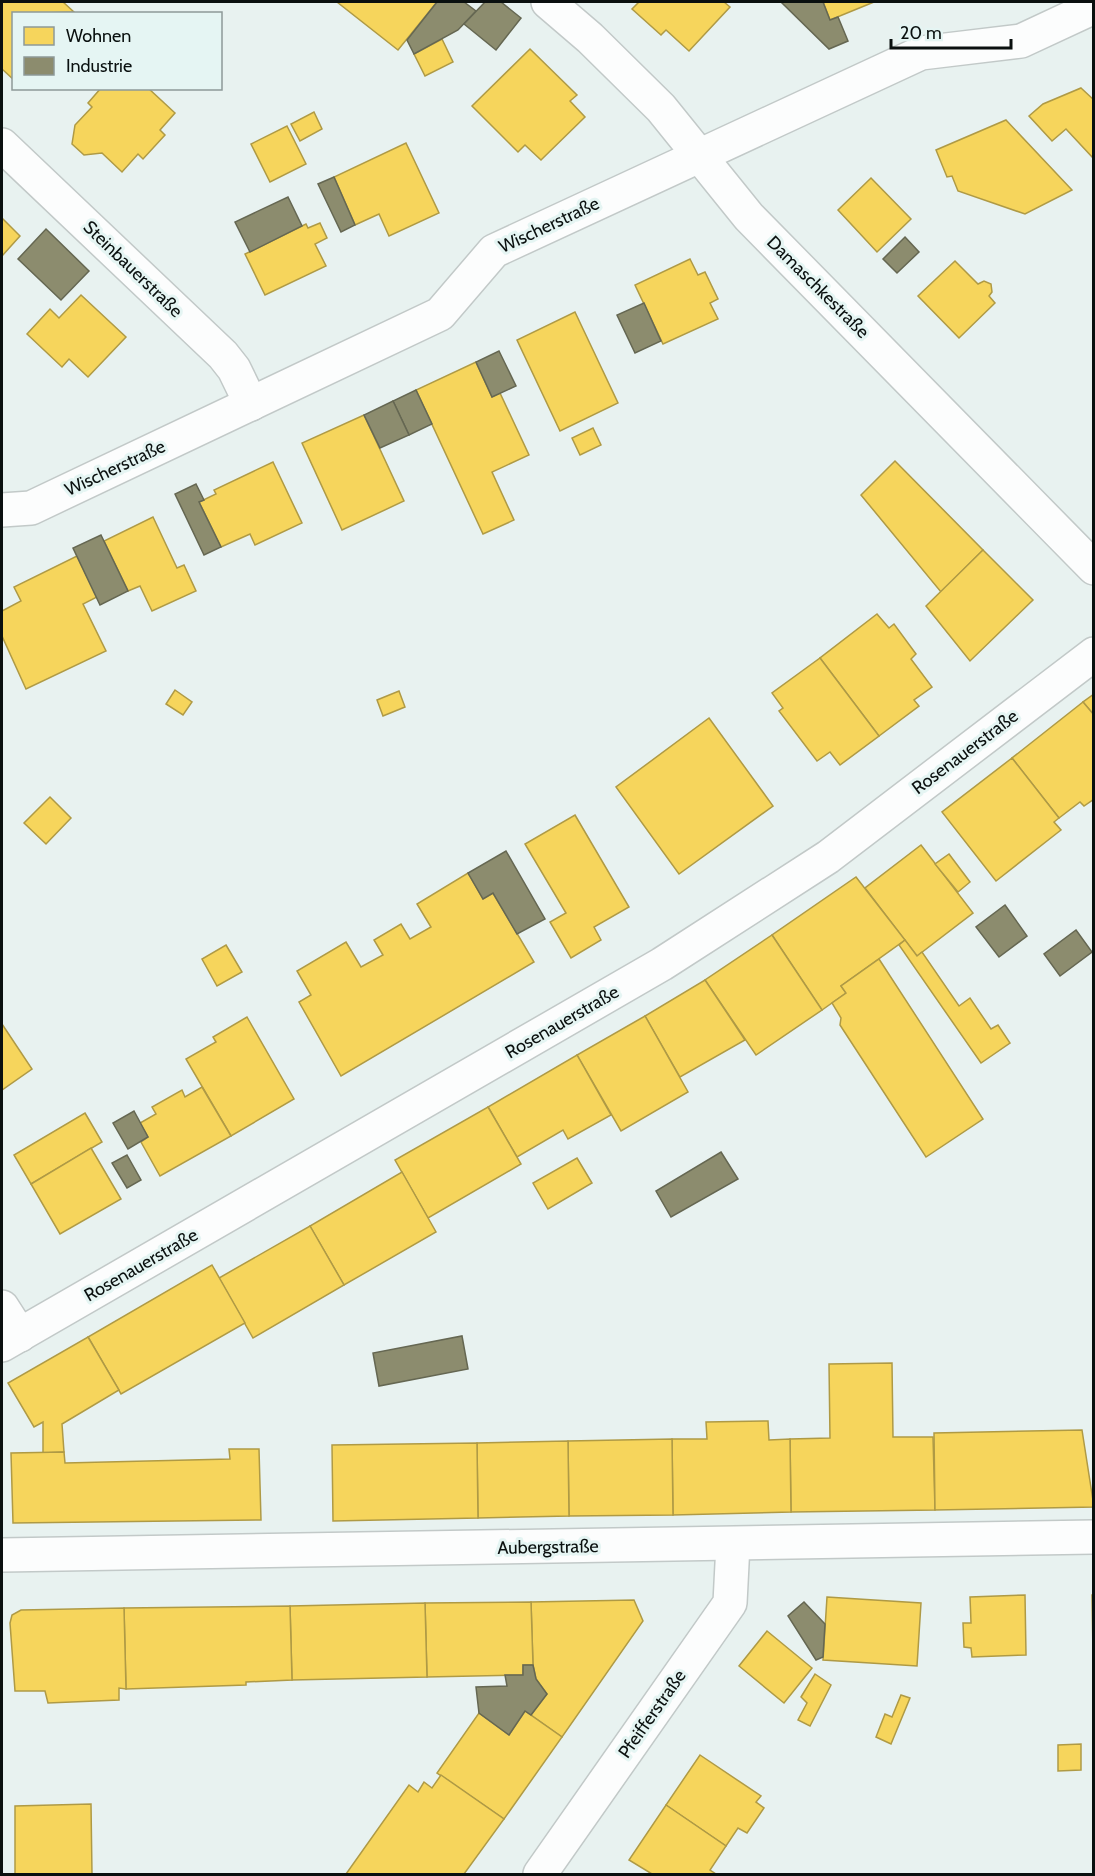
<svg xmlns="http://www.w3.org/2000/svg" width="1095" height="1876" viewBox="0 0 1095 1876" font-family="Cabin,sans-serif">
<style>
.homes{fill:#f6d55c;stroke:#af9a45;stroke-width:1.5}
.industry{fill:#8c8c6e;stroke:#656752;stroke-width:1.5}
.lines{fill:none;stroke-linecap:round;stroke-linejoin:round}
.street-casing{stroke:#c2c9c8;stroke-width:36}
.street{stroke:#fcfdfd;stroke-width:33}
.labels{text-anchor:middle;stroke-width:6;stroke-linejoin:round;paint-order:stroke}
.street-label{font-size:18px;fill:#0a100f;stroke:#e5f5f3}
</style>
<rect width="100%" height="100%" fill="#e8f2f0"/>
<g class="homes">
<polygon points="2,2 63,2 74,12 14,14 14,80 2,69"/>
<polygon points="337,2 437,2 398,50"/>
<polygon points="639,2 724,2 730,7 689,51 666,30 661,35 632,9"/>
<polygon points="823,2 874,2 830,20"/>
<polygon points="442,39 453,62 425,76 414,54"/>
<polygon points="530,49 577,95 570,101 585,117 541,160 525,145 518,152 472,106"/>
<polygon points="101,88 148,88 175,113 160,130 165,135 143,159 138,154 122,172 102,153 84,155 72,144 75,125 92,107 88,103"/>
<polygon points="1081,88 1094,100 1094,159 1066,129 1052,141 1029,116 1043,104"/>
<polygon points="314,112 322,129 300,141 291,124"/>
<polygon points="1006,120 1072,190 1025,214 958,191 952,176 947,177 936,150"/>
<polygon points="287,126 306,164 270,182 251,144"/>
<polygon points="406,143 439,213 389,236 379,214 355,225 334,177"/>
<polygon points="871,178 911,219 877,252 838,210"/>
<polygon points="2,218 20,236 2,256"/>
<polygon points="320,223 327,238 315,244 326,266 265,295 245,254 306,224 308,228"/>
<polygon points="690,259 698,275 705,272 718,299 710,303 718,319 663,344 635,285"/>
<polygon points="955,261 978,284 984,281 991,284 992,292 989,296 995,303 959,338 918,296"/>
<polygon points="81,295 126,337 88,377 69,359 62,367 27,334 50,309 59,318"/>
<polygon points="575,312 618,403 560,431 517,340"/>
<polygon points="476,362 492,397 500,393 529,455 492,472 514,520 483,534 416,390"/>
<polygon points="364,415 404,501 342,530 302,443"/>
<polygon points="593,428 601,445 580,455 572,438"/>
<polygon points="895,461 983,550 941,592 861,495"/>
<polygon points="273,462 302,523 255,545 250,534 221,547 199,502 216,494 214,490"/>
<polygon points="153,517 177,568 184,565 196,591 152,611 140,586 128,591 104,541"/>
<polygon points="983,550 1033,600 970,661 926,606"/>
<polygon points="77,556 97,597 83,604 106,651 26,689 2,636 2,611 21,601 14,587"/>
<polygon points="877,614 889,628 894,624 916,654 911,659 932,687 914,700 919,706 879,736 820,658"/>
<polygon points="820,658 879,736 840,765 830,752 817,761 779,711 783,708 772,693"/>
<polygon points="175,690 192,702 183,715 166,704"/>
<polygon points="399,691 405,707 383,716 377,700"/>
<polygon points="1094,694 1094,715 1083,702"/>
<polygon points="1083,702 1094,715 1094,799 1084,806 1080,802 1059,818 1012,758"/>
<polygon points="709,718 773,806 679,874 616,787"/>
<polygon points="1012,758 1059,818 1054,822 1061,830 996,881 942,812"/>
<polygon points="50,797 71,818 46,844 24,823"/>
<polygon points="575,815 629,907 594,927 601,940 571,958 550,922 566,913 525,844"/>
<polygon points="921,845 973,913 917,956 865,888"/>
<polygon points="949,854 970,882 958,892 935,864"/>
<polygon points="468,873 483,899 493,893 534,962 341,1076 299,1002 311,995 297,971 346,942 361,967 383,955 374,940 401,924 410,939 431,927 417,904"/>
<polygon points="856,877 905,940 841,986 846,993 822,1010 772,935"/>
<polygon points="772,935 822,1010 756,1055 705,980"/>
<polygon points="905,940 917,956 922,952 959,1006 970,998 991,1029 998,1025 1010,1043 981,1063 899,945"/>
<polygon points="226,945 242,972 217,986 202,959"/>
<polygon points="879,959 983,1119 926,1157 840,1025 841,1018 832,1003 846,993 841,986"/>
<polygon points="705,980 745,1040 680,1077 645,1016"/>
<polygon points="645,1016 688,1092 621,1131 577,1055"/>
<polygon points="247,1017 294,1099 231,1136 186,1059 216,1042 213,1037"/>
<polygon points="2,1024 32,1069 2,1090"/>
<polygon points="577,1055 611,1115 568,1139 563,1130 517,1157 488,1107"/>
<polygon points="202,1087 231,1136 160,1176 141,1142 148,1137 140,1123 156,1114 152,1107 182,1090 185,1097"/>
<polygon points="488,1107 521,1164 428,1218 395,1160"/>
<polygon points="85,1113 102,1142 31,1184 14,1155"/>
<polygon points="91,1148 121,1199 60,1234 31,1184"/>
<polygon points="577,1158 592,1183 548,1209 533,1183"/>
<polygon points="402,1172 436,1232 344,1285 310,1226"/>
<polygon points="310,1226 344,1285 253,1338 219,1278"/>
<polygon points="212,1265 245,1323 121,1394 88,1337"/>
<polygon points="88,1337 119,1390 62,1424 64,1452 43,1453 43,1422 34,1427 8,1383"/>
<polygon points="892,1363 893,1437 933,1437 935,1510 791,1512 790,1439 830,1438 829,1364"/>
<polygon points="768,1421 769,1440 790,1439 791,1512 673,1515 672,1439 707,1439 706,1422"/>
<polygon points="1082,1430 1094,1507 935,1510 934,1433"/>
<polygon points="672,1439 673,1515 569,1516 568,1441"/>
<polygon points="568,1441 569,1516 478,1518 477,1443"/>
<polygon points="477,1443 478,1518 333,1521 332,1445"/>
<polygon points="229,1449 259,1449 261,1520 13,1523 11,1453 64,1452 65,1463 230,1459"/>
<polygon points="1025,1595 1026,1655 972,1657 971,1648 964,1647 963,1623 971,1623 970,1597"/>
<polygon points="1092,1595 1094,1595 1094,1653 1093,1653"/>
<polygon points="827,1597 921,1603 917,1666 823,1660"/>
<polygon points="634,1600 643,1621 562,1737 531,1715 547,1694 536,1679 533,1665 531,1602"/>
<polygon points="531,1602 533,1665 523,1665 523,1675 427,1677 425,1603"/>
<polygon points="425,1603 427,1677 292,1680 290,1606"/>
<polygon points="290,1606 292,1680 246,1682 246,1685 126,1689 124,1608"/>
<polygon points="124,1608 126,1689 119,1688 119,1700 48,1703 45,1691 15,1691 10,1623 12,1615 21,1610"/>
<polygon points="767,1631 812,1668 784,1703 739,1666"/>
<polygon points="815,1674 831,1685 810,1726 798,1720 807,1703 801,1697"/>
<polygon points="901,1695 910,1698 891,1744 876,1737 885,1714 892,1717"/>
<polygon points="525,1711 562,1737 504,1819 437,1773 479,1713 509,1735"/>
<polygon points="1081,1744 1081,1770 1058,1771 1058,1745"/>
<polygon points="700,1755 761,1796 756,1802 764,1808 747,1833 738,1828 726,1846 666,1805"/>
<polygon points="441,1775 504,1819 464,1874 346,1874 409,1785 418,1792 424,1782 432,1788"/>
<polygon points="91,1804 92,1874 15,1874 15,1806"/>
<polygon points="666,1805 726,1846 710,1870 716,1874 652,1874 629,1860"/>
</g>
<g class="industry">
<polygon points="437,2 464,2 476,11 458,30 414,54 407,40"/>
<polygon points="485,2 501,2 521,18 496,50 464,24"/>
<polygon points="781,2 823,2 830,20 838,17 848,41 829,49"/>
<polygon points="334,177 355,225 341,232 318,184"/>
<polygon points="288,197 302,226 250,252 235,222"/>
<polygon points="46,229 89,271 61,300 18,259"/>
<polygon points="905,237 919,252 897,273 883,259"/>
<polygon points="644,303 661,341 635,353 617,315"/>
<polygon points="499,351 516,386 492,397 476,362"/>
<polygon points="416,390 432,424 409,435 393,401"/>
<polygon points="393,401 409,435 380,448 364,415"/>
<polygon points="196,484 204,500 199,502 221,547 204,555 175,494"/>
<polygon points="101,535 128,591 100,605 73,548"/>
<polygon points="506,851 545,919 517,934 493,893 483,899 468,873"/>
<polygon points="1005,905 1027,936 999,957 976,927"/>
<polygon points="1076,930 1092,952 1060,976 1044,954"/>
<polygon points="134,1111 148,1137 128,1149 113,1123"/>
<polygon points="721,1152 738,1179 671,1217 656,1191"/>
<polygon points="127,1155 141,1180 127,1188 112,1163"/>
<polygon points="462,1336 468,1369 379,1386 373,1353"/>
<polygon points="804,1602 825,1624 823,1657 816,1660 788,1616"/>
<polygon points="523,1665 533,1665 536,1679 547,1694 531,1715 525,1711 509,1735 479,1713 476,1687 507,1686 505,1675 523,1675"/>
</g>
<g class="lines">
<defs>
<g id="street">
<polyline points="548,2 590,38 661,108 749,217 1094,568"/>
<polyline points="2,145 223,355 234,369 251,404"/>
<polyline points="2,510 31,508 440,314 494,251 921,53 1021,41 1094,7"/>
<polyline points="2,1307 20,1335"/>
<polyline points="2,1345 662,964 828,857 1094,654"/>
<polyline points="2,1555 1094,1537"/>
<polyline points="540,1874 730,1603 733,1544"/>
</g>
</defs>
<use href="#street" class="street-casing"/>
<use href="#street" class="street"/>
</g>
<g class="labels">
<g class="street-label">
<text transform="translate(549 225) rotate(-25)" y="6">Wischerstraße</text>
<text transform="translate(133 269) rotate(44)" y="6">Steinbauerstraße</text>
<text transform="translate(818 287) rotate(45)" y="6">Damaschkestraße</text>
<text transform="translate(115 468) rotate(-25)" y="6">Wischerstraße</text>
<text transform="translate(965 752) rotate(-37)" y="6">Rosenauerstraße</text>
<text transform="translate(562 1022) rotate(-30)" y="6">Rosenauerstraße</text>
<text transform="translate(141 1265) rotate(-30)" y="6">Rosenauerstraße</text>
<text transform="translate(548 1547) rotate(-1)" y="6">Aubergstraße</text>
<text transform="translate(652 1714) rotate(-55)" y="6">Pfeifferstraße</text>
</g>
</g>
<rect width="1095" height="1876" fill="none" stroke="#0a100f" stroke-width="6"/>
<rect x="12" y="12" width="210" height="78" fill="#e5f5f3" stroke="#8d9998" stroke-width="1.5"/>
<rect x="24" y="27" width="30" height="18" fill="#f6d55c" stroke="#8d9998" stroke-width="1.5"/>
<text x="66" y="42" font-size="18" fill="#0a100f">Wohnen</text>
<rect x="24" y="57" width="30" height="18" fill="#8c8c6e" stroke="#8d9998" stroke-width="1.5"/>
<text x="66" y="72" font-size="18" fill="#0a100f">Industrie</text>
<path d="M891 39v9h120v-9" fill="none" stroke="#0a100f" stroke-width="3"/>
<text x="900" y="39" font-size="18" fill="#0a100f" stroke="#e5f5f3" stroke-width="4.5" paint-order="stroke">20 m</text>
</svg>
